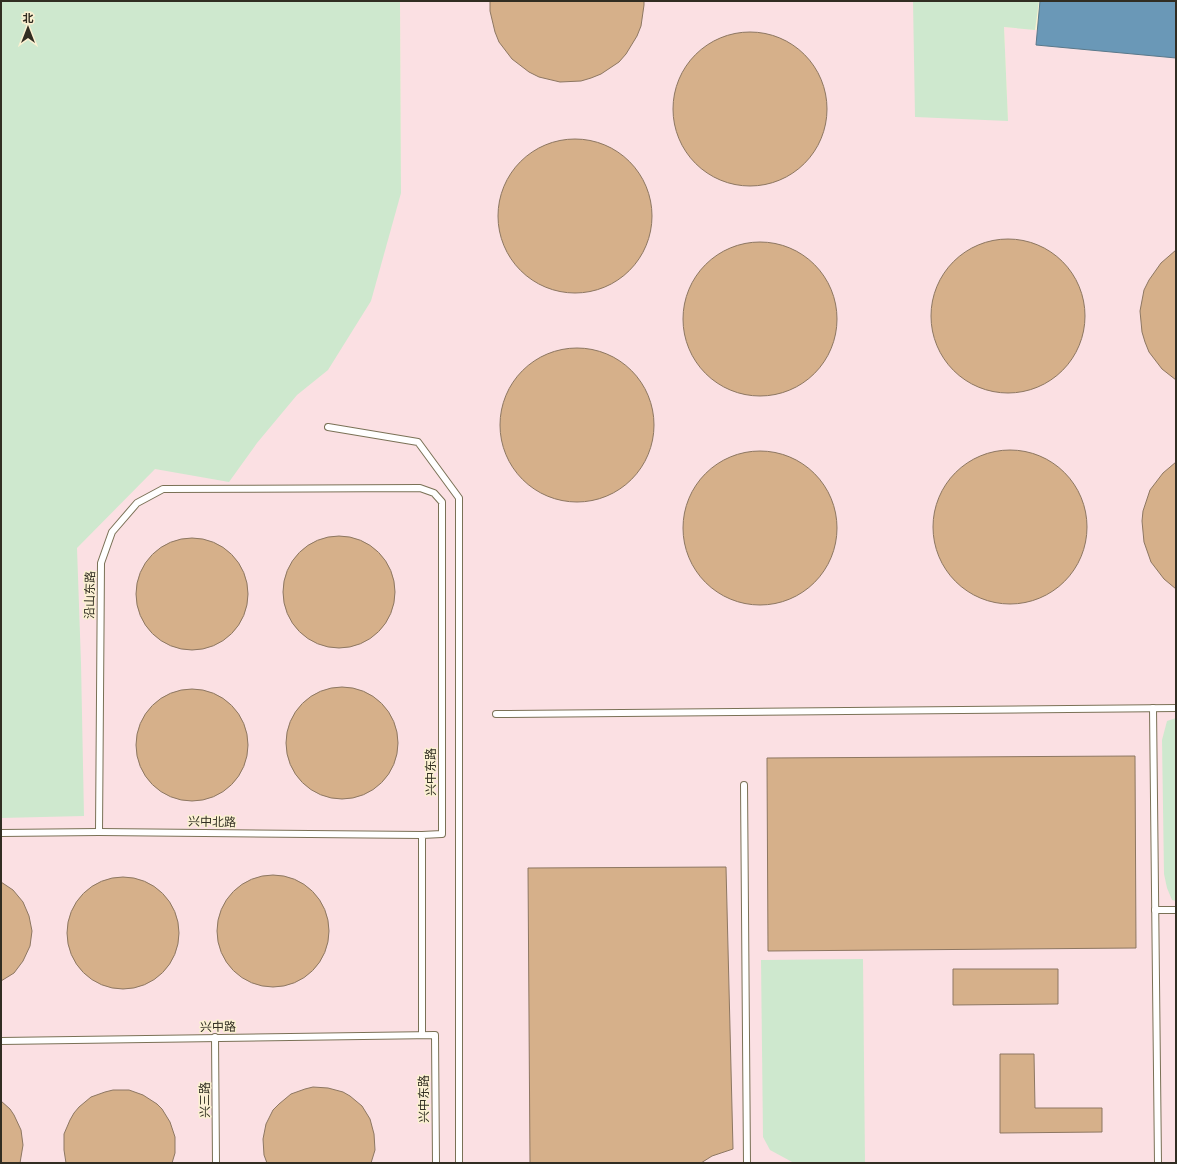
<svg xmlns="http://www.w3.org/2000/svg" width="1177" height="1164" viewBox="0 0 1177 1164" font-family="Karla,'Noto Sans SC',sans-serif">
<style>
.industrial{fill:#fbe0e3}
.green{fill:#cee8ce}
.water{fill:#6a98b7;stroke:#59788a}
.building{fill:#d6b08a;stroke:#8d7762}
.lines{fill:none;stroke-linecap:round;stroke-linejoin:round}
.lane-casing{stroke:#7a7156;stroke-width:8}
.lane{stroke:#fff;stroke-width:6}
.labels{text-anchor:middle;stroke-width:3;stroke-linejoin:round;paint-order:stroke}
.street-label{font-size:12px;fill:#312d22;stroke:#fbf1d2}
</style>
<rect width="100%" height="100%" fill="#fbf1d2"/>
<polygon class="industrial" points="400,1 913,1 1008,121 1004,27 1176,42 1176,1163 1,1163 1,406 401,193"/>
<g class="green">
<polygon points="1,1 400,1 401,193 371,301 328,370 297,395 257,443 229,482 155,469 77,548 81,663 84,816 1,818"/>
<polygon points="913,1 1039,1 1035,30 1004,27 1008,121 915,117"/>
<polygon points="1176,718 1176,901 1172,900 1167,888 1164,874 1162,740 1167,721"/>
<polygon points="863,959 865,1163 794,1163 770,1150 763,1137 761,960"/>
</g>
<polygon class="water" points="1040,1 1176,1 1176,58 1036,45"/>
<g class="building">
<polygon points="490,1 644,1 644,5 641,26 637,36 626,54 619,62 601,74 591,78 581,81 560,82 539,77 529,72 512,59 499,42 495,32 490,11"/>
<circle cx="750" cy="109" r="77"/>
<circle cx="575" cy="216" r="77"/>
<circle cx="1008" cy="316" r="77"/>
<circle cx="760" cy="319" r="77"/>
<polygon points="1176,250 1176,380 1162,369 1149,352 1145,342 1142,332 1140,311 1144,290 1149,280 1161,263"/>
<circle cx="577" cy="425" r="77"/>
<circle cx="1010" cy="527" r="77"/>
<circle cx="760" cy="528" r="77"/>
<polygon points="1176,462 1176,589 1164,579 1151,562 1144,542 1142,521 1143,511 1150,490 1163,473"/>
<circle cx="339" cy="592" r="56"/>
<circle cx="192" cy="594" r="56"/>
<circle cx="342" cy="743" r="56"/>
<circle cx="192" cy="745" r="56"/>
<polygon points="1135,756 1136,948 768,951 767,758"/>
<polygon points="726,867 733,1149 712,1156 701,1163 530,1163 528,868"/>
<circle cx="273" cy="931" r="56"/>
<circle cx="123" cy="933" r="56"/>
<polygon points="1,882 13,890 23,902 29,916 32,931 30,946 23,961 14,973 1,981"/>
<polygon points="953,969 1058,969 1058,1004 953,1005"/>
<polygon points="1000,1054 1034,1054 1035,1108 1102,1108 1102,1132 1000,1133"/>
<polygon points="313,1087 328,1088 343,1092 350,1096 362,1106 370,1119 374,1134 375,1150 371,1163 267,1163 264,1155 263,1139 266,1124 273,1110 279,1104 291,1094 305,1089"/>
<polygon points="113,1090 129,1090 143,1095 157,1104 162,1109 170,1122 175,1137 175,1153 172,1163 66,1163 64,1150 64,1134 70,1120 74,1113 79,1107 91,1097 105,1092"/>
<polygon points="1,1101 10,1109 14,1115 21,1130 23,1145 20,1163 1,1163"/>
</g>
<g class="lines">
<defs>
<g id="lane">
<polyline points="328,427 418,442 459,498 459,1163"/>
<polyline points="1153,708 1158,1163"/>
<polyline points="496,714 1176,708"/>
<polyline points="744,785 747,1163"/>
<polyline points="99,832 101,563 112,532 137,503 163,489 420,488 434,493 442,502 442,834 422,835 422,1035"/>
<polyline points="1,833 99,832 422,835"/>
<polyline points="1155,910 1176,910"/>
<polyline points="215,1037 216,1163"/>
<polyline points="1,1041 435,1035 436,1163"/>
</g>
</defs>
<use href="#lane" class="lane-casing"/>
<use href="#lane" class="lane"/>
</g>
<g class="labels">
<g class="street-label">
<text transform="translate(90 595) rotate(-89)" y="4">沿山东路</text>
<text transform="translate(431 772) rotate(-90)" y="4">兴中东路</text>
<text transform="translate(212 822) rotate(1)" y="4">兴中北路</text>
<text transform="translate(218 1027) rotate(-1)" y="4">兴中路</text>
<text transform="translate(424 1099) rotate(-90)" y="4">兴中东路</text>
<text transform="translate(205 1100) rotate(-90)" y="4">兴三路</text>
</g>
</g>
<rect width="1177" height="1164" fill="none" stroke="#312d22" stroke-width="4"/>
<g transform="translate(28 28)" stroke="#fbf1d2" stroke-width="3" paint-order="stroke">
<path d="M0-3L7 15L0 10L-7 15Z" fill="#312d22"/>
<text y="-6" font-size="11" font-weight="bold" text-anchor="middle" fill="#312d22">北</text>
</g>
</svg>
